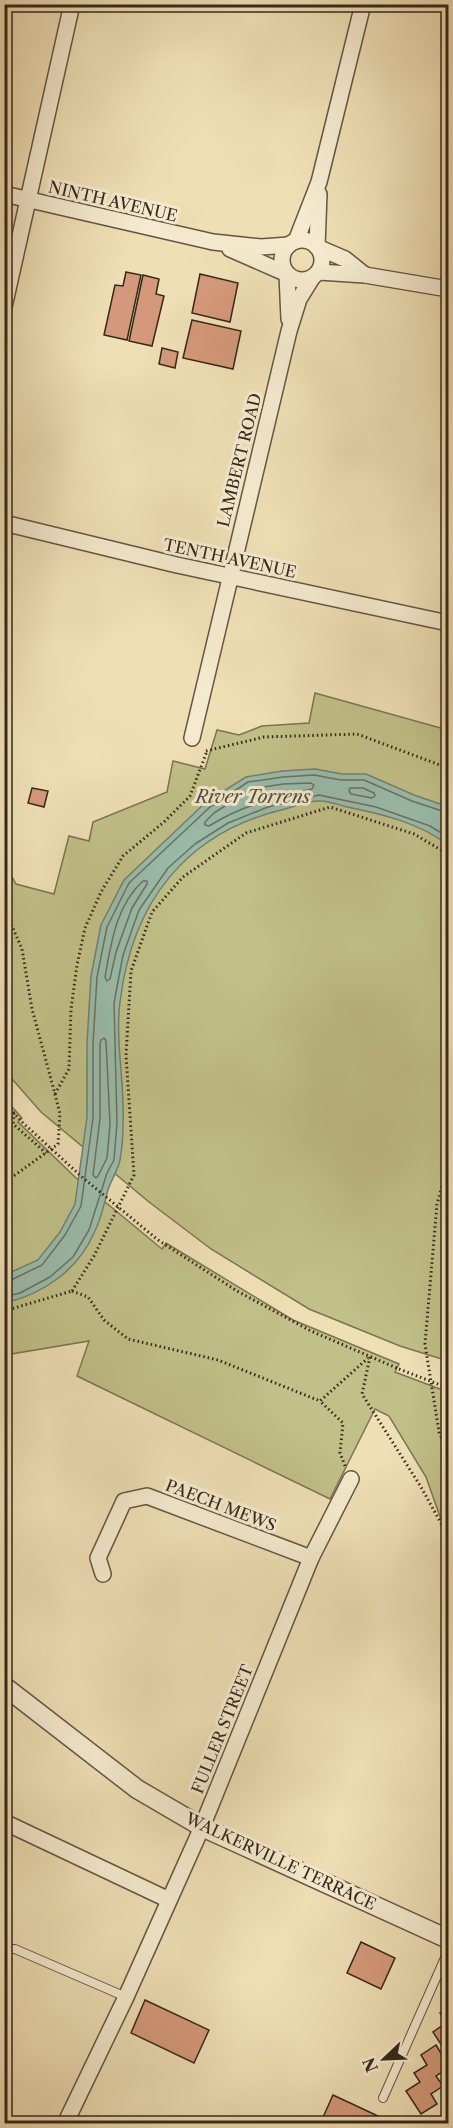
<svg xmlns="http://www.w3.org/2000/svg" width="453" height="2128" viewBox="0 0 453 2128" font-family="'Libre Caslon Text',serif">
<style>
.green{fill:#c1c088;stroke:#7c7452;stroke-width:1.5}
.water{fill:#9abdac;stroke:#728172;stroke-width:1.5}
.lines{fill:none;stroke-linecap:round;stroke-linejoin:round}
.shore{stroke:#687264;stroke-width:1.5}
.building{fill:#d4997a;stroke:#36281b;stroke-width:1.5}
.service-casing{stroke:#645642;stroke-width:10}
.minor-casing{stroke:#645642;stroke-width:18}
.tertiary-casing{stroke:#645642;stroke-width:21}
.path{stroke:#36281b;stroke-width:3;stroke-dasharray:1.5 3;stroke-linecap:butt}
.service{stroke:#f5eacf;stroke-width:8}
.minor{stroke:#f5eacf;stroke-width:15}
.tertiary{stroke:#f5eacf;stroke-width:18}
.path-bridge{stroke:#36281b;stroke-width:3;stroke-dasharray:1.5 3;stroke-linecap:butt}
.labels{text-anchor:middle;stroke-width:6;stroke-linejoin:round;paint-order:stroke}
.street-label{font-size:16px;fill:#36281b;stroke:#f5eacf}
.water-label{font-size:18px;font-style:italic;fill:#4f4d3f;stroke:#f5eacf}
</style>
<rect width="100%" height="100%" fill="#efdfb5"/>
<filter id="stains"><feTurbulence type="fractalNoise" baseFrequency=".00333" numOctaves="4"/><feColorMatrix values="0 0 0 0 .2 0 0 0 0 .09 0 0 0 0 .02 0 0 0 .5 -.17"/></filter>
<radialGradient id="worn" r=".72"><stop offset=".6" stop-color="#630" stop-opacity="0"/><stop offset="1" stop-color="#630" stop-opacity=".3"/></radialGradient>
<g class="green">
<polygon points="315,693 448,730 448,1361 400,1346 309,1309 211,1249 149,1202 41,1112 5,1071 4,863 16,884 54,894 69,836 89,841 93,822 167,792 173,761 205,769 217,730 239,735 262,726 309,723"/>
<polygon points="4,1098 22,1118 18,1122 75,1177 162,1249 166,1243 293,1320 399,1364 395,1372 448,1392 448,1539 426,1477 389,1416 375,1409 330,1499 77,1376 89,1341 5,1355"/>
</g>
<path class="water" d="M 315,769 L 342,774 L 366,774 L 414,795 L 443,805 L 448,809 L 448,845 C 420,823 382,814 347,807 C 339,805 329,801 321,801 C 310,800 296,806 285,809 C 186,832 132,902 120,1002 C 115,1042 125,1084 123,1124 C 123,1136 122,1149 120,1160 C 118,1170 111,1180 108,1190 C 104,1204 101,1220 94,1233 C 78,1270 43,1294 5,1303 L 5,1275 L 38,1260 L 60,1232 L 75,1204 L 87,1117 L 87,1043 L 91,976 L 101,925 L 124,880 L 206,802 L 246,777 L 282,771 Z"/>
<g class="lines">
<g class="shore">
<path d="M 311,783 L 314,785 L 312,789 C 275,797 241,806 209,826 L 205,825 L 205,822 L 214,813 L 251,789 L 283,784 Z"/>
<polygon points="350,788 363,788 374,793 375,796 372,798 351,794 349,791"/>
<path d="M 143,881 L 147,881 L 147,884 L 132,908 L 116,952 L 110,979 L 107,981 L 105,977 C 111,944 116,905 143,881 Z"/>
<polygon points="104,1038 106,1041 110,1124 107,1158 98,1176 96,1178 93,1175 100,1118 100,1044 101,1040"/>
<polyline points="4,1281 13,1279 42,1265 65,1235 81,1206 93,1118 93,1044 97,977 107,927 129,883 210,807 248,782 283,777 314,775 341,780 364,780 412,801 448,813"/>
<polyline points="4,1297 20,1293 50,1277 73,1257 89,1230 107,1173 114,1160 117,1123 114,1003 123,955 139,910 168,868 195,844 228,823 268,807 319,795 376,807 430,826 448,837"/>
</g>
</g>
<g class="building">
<polygon points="126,272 141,275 127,340 104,335 115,285 123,286"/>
<polygon points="200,274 238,283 230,322 192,313"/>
<polygon points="143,275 159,279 156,294 164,296 152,346 129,341"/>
<polygon points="192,320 241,331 233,369 183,358"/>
<polygon points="162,348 178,352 175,368 159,364"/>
<polygon points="32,788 48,791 44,807 28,803"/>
<polygon points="361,1942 395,1958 381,1989 347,1973"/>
<polygon points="145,2000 209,2030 194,2063 131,2033"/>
<polygon points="448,2007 448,2055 433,2032 446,2023 440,2013"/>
<polygon points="436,2045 448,2065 448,2068 436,2076 443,2086 431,2094 437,2104 421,2114 406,2091 420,2082 414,2073 427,2065 421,2055"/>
<polygon points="333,2095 395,2124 320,2124"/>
</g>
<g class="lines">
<defs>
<g id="service">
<polyline points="4,1949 15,1949 126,1997"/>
<polyline points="383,2098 448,1951"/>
</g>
<g id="minor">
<polyline points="4,194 213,242 261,247 289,245"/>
<circle cx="302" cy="260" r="20"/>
<polyline points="296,241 319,182 363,4"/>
<polyline points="317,247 319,194"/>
<polyline points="317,247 345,259 365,275"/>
<polyline points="230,249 287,274"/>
<polyline points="319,272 365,275 448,289"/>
<polyline points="287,275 289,319"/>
<polyline points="4,307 72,4"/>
<polyline points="4,523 177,565 448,623"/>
<polyline points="192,738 289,331 299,299 312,278"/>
<polyline points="103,1574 98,1558 124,1501 147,1496 311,1558"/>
<polyline points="4,1822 169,1900"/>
<polyline points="65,2124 126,1997 202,1827 311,1558 351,1479"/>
</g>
<polyline id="tertiary" points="4,1686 137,1789 202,1827 448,1939"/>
</defs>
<use href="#service" class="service-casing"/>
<use href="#minor" class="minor-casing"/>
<use href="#tertiary" class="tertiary-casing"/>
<g class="path">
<polyline points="206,751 264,737 357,734 448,768"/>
<polyline points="4,908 22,949 32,1009 55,1094 60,1114 58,1144 4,1183"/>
<polyline points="55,1094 69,1069 71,1009 77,965 85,928 101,892 123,856 164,822 190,796 207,751"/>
<polyline points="4,1102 22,1122"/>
<polyline points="14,1113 13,1124 46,1153"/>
<polyline points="448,1165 437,1204 425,1344 439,1432 448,1453"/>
<polyline points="158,1240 237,1291 311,1331 399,1369"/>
<polyline points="72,1291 94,1256 134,1175 126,1055 131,971 152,912 183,877 246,833 330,807 414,834 448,854"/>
<polyline points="72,1291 88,1297 104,1320 128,1339 218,1360 320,1401"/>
<polyline points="4,1311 72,1291"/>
<polyline points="370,1357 362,1394 421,1487 448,1536"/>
<polyline points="345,1466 340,1453 343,1423 320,1401 368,1358"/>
</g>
<use href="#service" class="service"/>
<use href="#minor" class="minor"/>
<use href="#tertiary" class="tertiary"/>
<g class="path-bridge">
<polyline points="22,1122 82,1177 158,1240"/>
<polyline points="399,1369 448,1388"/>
</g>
</g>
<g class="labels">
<g class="street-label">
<text transform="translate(113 201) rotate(13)" y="6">NINTH AVENUE</text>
<text transform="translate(239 460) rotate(-76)" y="6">LAMBERT ROAD</text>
<text transform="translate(230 558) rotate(12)" y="6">TENTH AVENUE</text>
<text transform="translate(221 1505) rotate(21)" y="6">PAECH MEWS</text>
<text transform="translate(222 1729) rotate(-68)" y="6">FULLER STREET</text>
<text transform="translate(281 1861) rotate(25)" y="6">WALKERVILLE TERRACE</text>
</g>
<g class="water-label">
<text x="253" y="803">River Torrens</text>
</g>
</g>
<rect width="453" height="2128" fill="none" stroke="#efdfb5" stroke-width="24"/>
<rect x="6" y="6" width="441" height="2116" fill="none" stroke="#36281b" stroke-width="3"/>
<rect x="12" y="12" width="429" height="2104" fill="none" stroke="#36281b" stroke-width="1.5"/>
<g transform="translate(384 2059) rotate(247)" stroke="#f5eacf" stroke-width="4.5" paint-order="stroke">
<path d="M0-4.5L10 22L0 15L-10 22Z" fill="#36281b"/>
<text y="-9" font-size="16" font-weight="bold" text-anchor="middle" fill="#36281b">N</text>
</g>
<rect width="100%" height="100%" filter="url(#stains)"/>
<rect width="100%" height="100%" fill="url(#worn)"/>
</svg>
